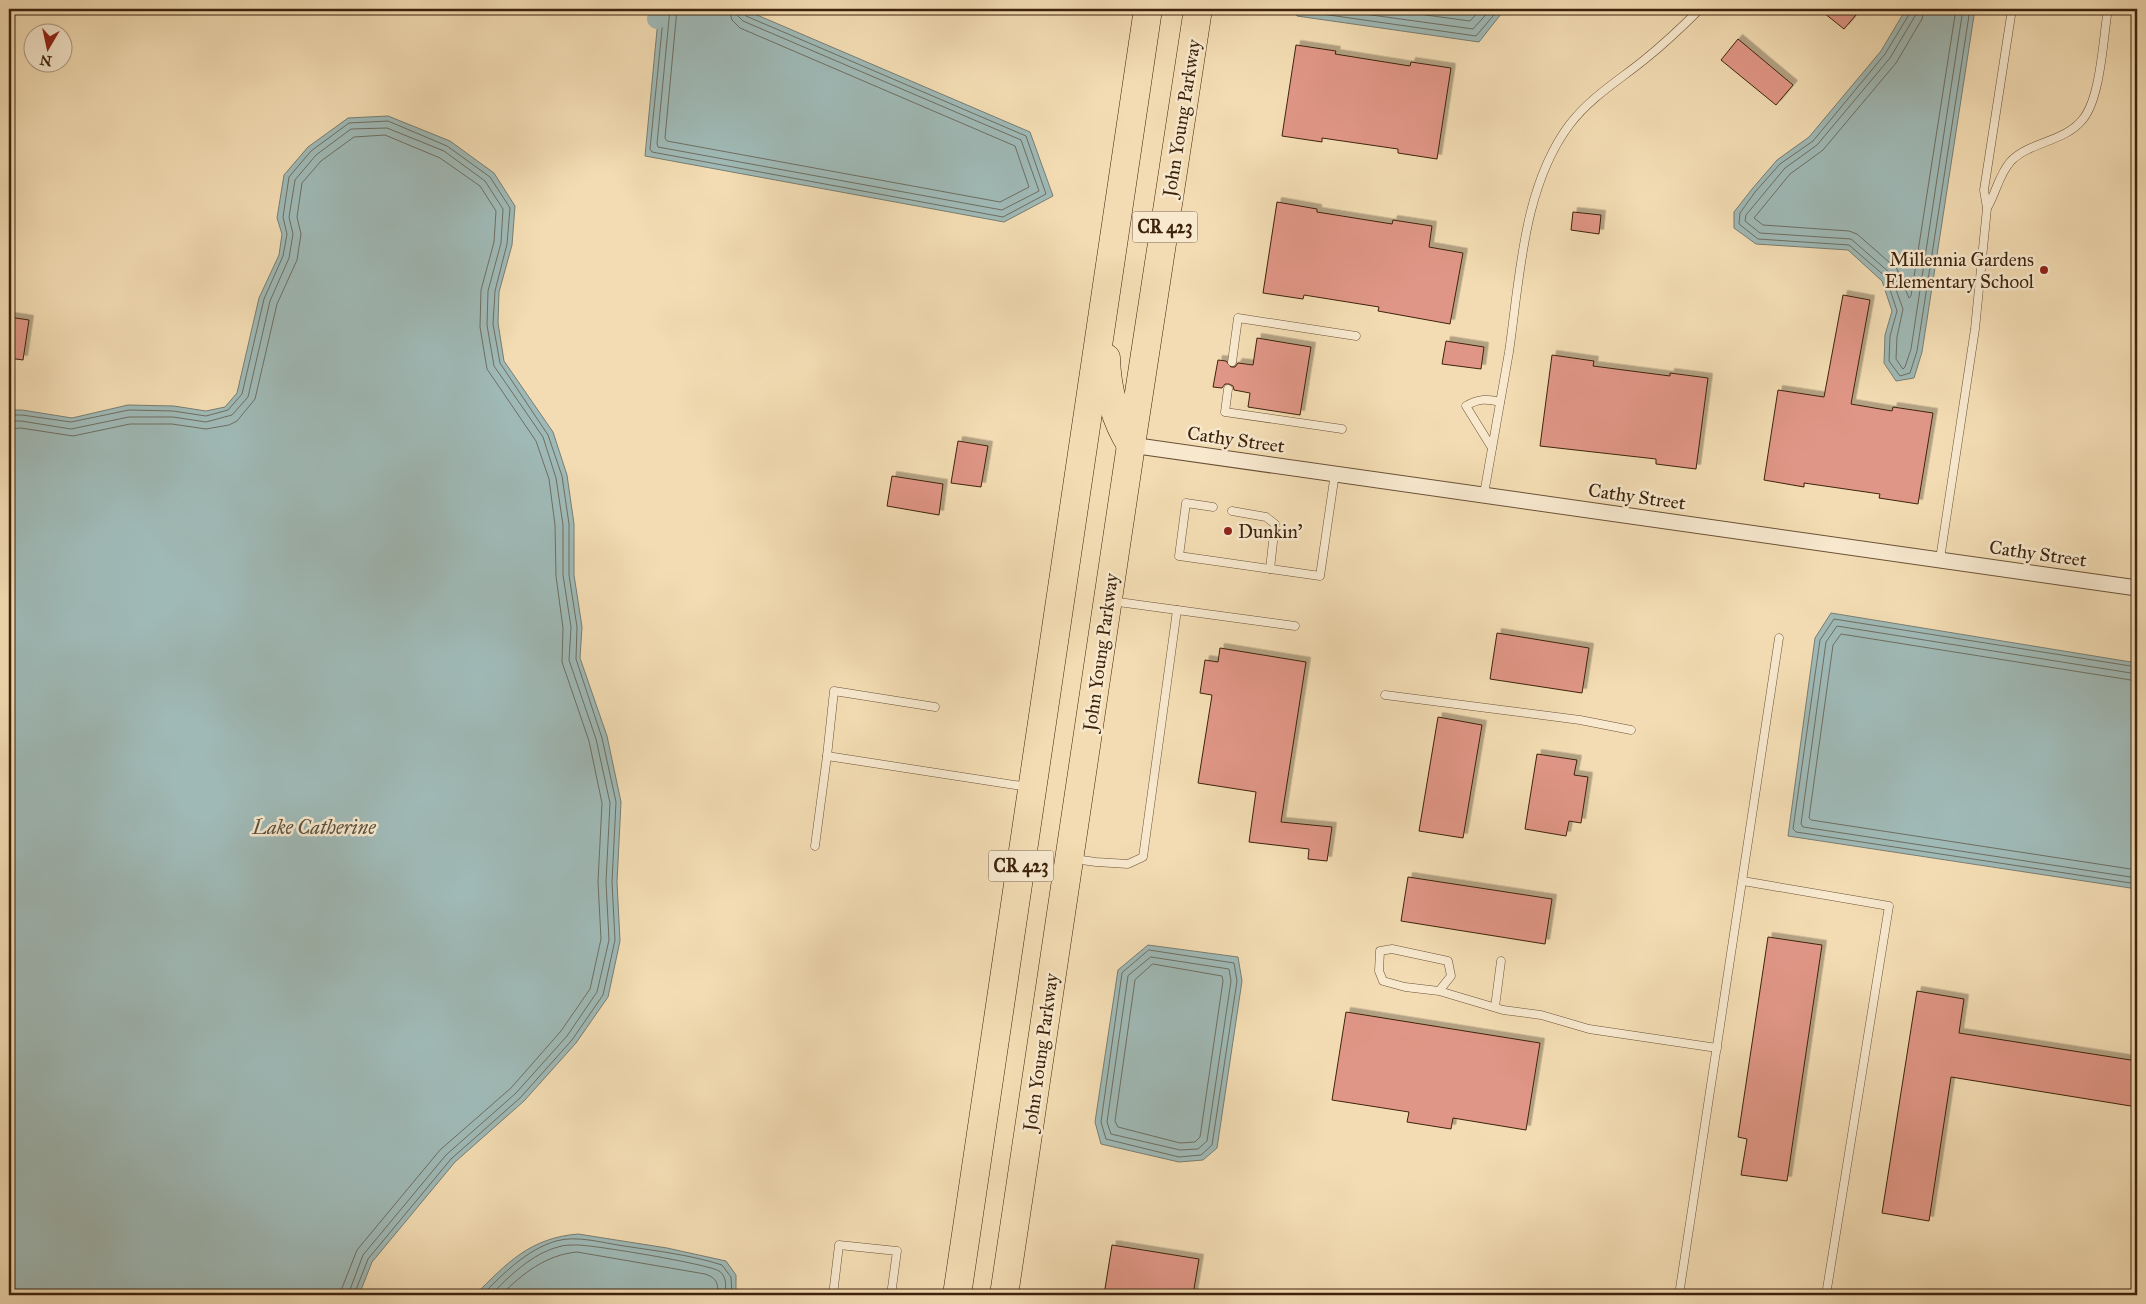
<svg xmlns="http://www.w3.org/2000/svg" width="2146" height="1304" viewBox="0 0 2146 1304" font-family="'IM FELL Great Primer',serif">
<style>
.water{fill:#9fb9b6;stroke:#787d72}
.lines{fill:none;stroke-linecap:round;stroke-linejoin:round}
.shore{stroke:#6e6e61;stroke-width:1}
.canal{stroke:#9fb9b6;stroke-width:20}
.building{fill:#e09686;stroke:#3d230c;filter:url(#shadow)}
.lane-casing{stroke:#6a5136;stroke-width:9}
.street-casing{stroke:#6a5136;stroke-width:17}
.highway-casing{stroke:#3d230c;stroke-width:29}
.lane{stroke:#f7e8ce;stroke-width:8}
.street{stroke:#f7e8ce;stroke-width:15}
.highway{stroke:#f3dcb3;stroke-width:28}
.poi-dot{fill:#8f2418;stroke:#f7e8ce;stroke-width:2}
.labels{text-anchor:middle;stroke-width:5;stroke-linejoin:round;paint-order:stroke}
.shield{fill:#f7e8ce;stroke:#755e46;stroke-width:1}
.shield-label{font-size:18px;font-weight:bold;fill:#3d230c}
.street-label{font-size:19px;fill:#3d230c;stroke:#f7e8ce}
.poi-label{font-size:19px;fill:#3d230c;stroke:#f7e8ce;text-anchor:end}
.water-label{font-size:20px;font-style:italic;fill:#5a503f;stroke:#f7e8ce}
</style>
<defs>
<filter id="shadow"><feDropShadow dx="4.5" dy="-4.5" stdDeviation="0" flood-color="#0004"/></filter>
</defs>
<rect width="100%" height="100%" fill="#f3dcb3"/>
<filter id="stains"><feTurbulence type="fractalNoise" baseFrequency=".004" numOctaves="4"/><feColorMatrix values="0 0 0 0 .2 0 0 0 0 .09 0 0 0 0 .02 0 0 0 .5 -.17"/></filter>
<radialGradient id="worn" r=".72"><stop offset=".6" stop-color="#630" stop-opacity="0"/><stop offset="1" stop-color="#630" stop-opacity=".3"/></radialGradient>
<g class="water">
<polygon points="659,9 743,9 1030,132 1053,196 1004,222 645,156"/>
<polygon points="1293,9 1505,9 1479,42 1297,16"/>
<polygon points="1906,9 1975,9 1922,352 1914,378 1896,381 1884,363 1885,335 1892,311 1882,281 1848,250 1756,244 1734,228 1734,212 1752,189 1777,160 1809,137 1881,51"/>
<polygon points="388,116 450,141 494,173 515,206 512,245 499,292 498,323 504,361 553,432 567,475 574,524 574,575 582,627 580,658 607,736 621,802 617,882 620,941 608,997 576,1043 524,1101 455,1162 372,1262 359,1295 9,1295 9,410 22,410 72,418 128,405 174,406 206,411 225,407 237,393 259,298 279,255 282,234 277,218 284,175 308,147 348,118"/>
<polygon points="1831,613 2137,663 2137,889 1788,836 1815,638"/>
<polygon points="1148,945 1238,957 1242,981 1217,1148 1203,1160 1179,1162 1101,1144 1095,1122 1118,970"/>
<path d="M 578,1234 L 667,1248 L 726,1261 L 736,1275 L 736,1295 L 475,1295 C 507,1263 530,1238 578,1234 Z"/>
</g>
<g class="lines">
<g class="shore">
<polyline points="664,9 650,149 652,152 1003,217 1046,194 1026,136 746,16 743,9"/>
<polyline points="670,9 657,144 658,147 1002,210 1039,191 1021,140 743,21 738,16 736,9"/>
<polyline points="677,9 665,138 667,141 1000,202 1029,187 1015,146 740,28 732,20 729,9"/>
<polyline points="1298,9 1301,11 1476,36 1499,9"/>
<polyline points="1328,9 1473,29 1491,9"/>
<polyline points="1381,9 1470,21 1481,9"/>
<polyline points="1910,9 1910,13 1885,54 1813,141 1780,164 1755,192 1740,213 1739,224 1758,239 1849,245 1886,277 1897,311 1890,336 1889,361 1900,376 1910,373 1917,351 1970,9"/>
<polyline points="1917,9 1915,16 1890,58 1817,145 1785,168 1746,215 1745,221 1760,233 1851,239 1890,273 1903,309 1897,337 1896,359 1903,369 1905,367 1911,349 1963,9"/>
<polyline points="1924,9 1922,19 1896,63 1823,150 1790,174 1754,218 1763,225 1849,231 1857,234 1897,269 1909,298 1911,296 1956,9"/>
<polyline points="9,415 22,415 71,422 129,410 173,411 206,416 228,410 242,394 264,299 283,256 287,234 283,217 289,177 311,151 349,123 388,121 447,146 490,177 510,208 507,244 495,291 493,324 500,363 548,435 562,476 569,524 569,575 577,627 576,659 602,738 616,802 612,882 615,940 603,995 572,1040 520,1098 451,1159 368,1259 354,1295"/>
<polyline points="9,421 21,421 71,429 129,417 173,417 206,422 232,415 248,397 270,301 289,258 293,234 289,217 295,180 316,155 351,129 387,128 444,151 485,181 503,209 501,243 488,291 487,325 494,366 543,437 556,478 563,525 563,575 571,627 569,660 596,739 610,803 606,882 609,940 597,992 567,1036 516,1093 446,1155 363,1255 348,1295"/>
<polyline points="9,429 21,428 73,436 130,424 172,424 206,429 229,425 237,421 255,399 277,304 297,260 301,234 297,217 302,183 321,161 354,137 385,135 440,158 480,186 496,211 494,242 481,290 480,327 487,369 536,441 549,479 555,525 556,576 563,628 562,662 589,741 602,803 598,882 601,939 590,989 561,1031 511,1088 440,1150 357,1250 342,1288 341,1295"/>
<polyline points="2137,667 1834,619 1820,640 1793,829 1796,832 2137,884"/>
<polyline points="2137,674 1837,626 1826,642 1801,824 1803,827 2137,878"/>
<polyline points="2137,681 1841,634 1833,645 1809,818 1811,820 2137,870"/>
<polygon points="1149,950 1234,963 1237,981 1212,1145 1201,1155 1179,1157 1106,1139 1101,1122 1122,973"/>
<polygon points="1151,957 1229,969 1231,981 1207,1141 1198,1149 1180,1150 1111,1134 1107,1122 1128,976"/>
<polygon points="1153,964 1222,976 1223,981 1200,1137 1195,1142 1180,1143 1118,1127 1115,1121 1135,980"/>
<path d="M 482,1295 C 503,1274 526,1250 556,1241 C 577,1235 603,1243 624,1246 C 657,1251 691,1255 722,1265 L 731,1277 L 732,1295"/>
<path d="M 491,1295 C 509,1276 532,1254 558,1247 C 563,1245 571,1245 577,1245 C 594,1245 708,1264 719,1271 C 727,1276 726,1287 725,1295"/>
<path d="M 501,1295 C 523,1273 546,1255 577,1252 L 705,1274 C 717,1278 718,1283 718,1295"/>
</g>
<polyline class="canal" points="657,19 659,9"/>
</g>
<g class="building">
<polygon points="1819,9 1861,9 1844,29"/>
<polygon points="1738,39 1793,85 1776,105 1721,60"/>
<polygon points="1296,45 1336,51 1335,54 1410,66 1411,62 1451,68 1437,159 1398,153 1398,149 1322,138 1322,142 1282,136"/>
<polygon points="1277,202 1317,209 1317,212 1392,224 1393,220 1432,226 1429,247 1463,253 1450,324 1378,311 1379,307 1304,295 1303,299 1263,293"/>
<polygon points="1573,212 1601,215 1599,234 1571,230"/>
<polygon points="1843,295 1870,300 1851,404 1892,411 1893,407 1933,413 1918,504 1879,498 1880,494 1804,483 1804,487 1764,480 1778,390 1824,397"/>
<polygon points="9,317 29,320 23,360 9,358"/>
<polygon points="1257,338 1311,347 1300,415 1248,407 1250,393 1234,390 1233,386 1229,384 1225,384 1222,388 1213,387 1218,360 1226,361 1231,367 1235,367 1238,363 1253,365"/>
<polygon points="1446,341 1484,347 1481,369 1442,364"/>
<polygon points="1552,355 1594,361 1593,366 1670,376 1670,373 1708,378 1696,469 1656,464 1656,459 1540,446"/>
<polygon points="958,441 988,446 981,487 951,483"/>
<polygon points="892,476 943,484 939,515 887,506"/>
<polygon points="1497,633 1589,648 1582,693 1490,679"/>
<polygon points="1220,648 1306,662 1281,822 1332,827 1327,861 1308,859 1309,849 1249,842 1256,792 1198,783 1212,695 1200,693 1205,660 1218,662"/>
<polygon points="1438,717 1482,725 1463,838 1419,831"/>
<polygon points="1537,754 1577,760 1574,775 1588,777 1581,823 1569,821 1566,836 1525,829"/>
<polygon points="1408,877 1552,899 1545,944 1401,921"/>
<polygon points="1768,937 1822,945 1787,1181 1741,1175 1747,1139 1738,1137"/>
<polygon points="1917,991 1964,999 1959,1033 2137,1061 2137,1107 1951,1077 1929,1221 1882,1213"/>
<polygon points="1346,1012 1540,1043 1526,1130 1453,1118 1451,1129 1407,1122 1409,1112 1332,1100"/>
<polygon points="1112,1245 1199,1259 1193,1295 1104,1295"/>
</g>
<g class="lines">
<defs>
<g id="lane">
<path d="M 1987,208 C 1996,193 1999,174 2011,161 C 2031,141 2065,142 2083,119 C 2101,97 2103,38 2108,9"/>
<polyline points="1232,362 1238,318 1356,336"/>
<polyline points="1228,389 1225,412 1342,429"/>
<path d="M 1492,448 L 1466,406 C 1479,398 1487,399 1500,402"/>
<path d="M 1484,494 C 1492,446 1501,399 1509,352 C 1520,277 1523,186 1570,124 C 1591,97 1618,81 1644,60 C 1664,44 1682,27 1700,9"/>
<polyline points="1213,507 1186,503 1179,556 1320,576 1335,473"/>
<polyline points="1232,511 1266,517 1275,524 1270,569"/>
<polyline points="1940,559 1975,329 1987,208 1984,190 2012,9"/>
<polyline points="1177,610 1295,626"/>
<polyline points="1385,695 1580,720 1631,730"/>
<polyline points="827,756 834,691 935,707"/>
<polyline points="815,846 827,756 1028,787"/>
<polyline points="1074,859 1096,862 1128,864 1143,857 1177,610 1111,601"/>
<polyline points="1743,881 1889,906 1826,1295"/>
<polyline points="1439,991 1451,976 1448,961 1392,949 1380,951 1379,971 1383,981 1405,987 1439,991 1503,1010 1541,1015 1589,1029 1717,1048"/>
<polyline points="1495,1007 1501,961"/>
<polyline points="833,1295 839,1245 897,1251 891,1295"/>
<polyline points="1679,1295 1779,638"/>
</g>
<polyline id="street" points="1131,445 2137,588"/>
<g id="highway">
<path d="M 1106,358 C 1107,389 1114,418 1131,445"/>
<polyline points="957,1295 1148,9"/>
<polyline points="1004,1295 1131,445 1198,9"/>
</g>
</defs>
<use href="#lane" class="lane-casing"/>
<use href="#street" class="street-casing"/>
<use href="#highway" class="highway-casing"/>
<use href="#lane" class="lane"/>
<use href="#street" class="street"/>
<use href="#highway" class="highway"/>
</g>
<g class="poi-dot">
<circle cx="2044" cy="270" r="5"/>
<circle cx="1228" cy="531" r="5"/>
</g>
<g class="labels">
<g class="shield">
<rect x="1132.5" y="211.5" width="65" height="31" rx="4"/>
<rect x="988.5" y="850.5" width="65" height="31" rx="4"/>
</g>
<g class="shield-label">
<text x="1165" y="233">CR 423</text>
<text x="1021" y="872">CR 423</text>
</g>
<g class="street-label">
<text transform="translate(1181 118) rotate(-81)" y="7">John Young Parkway</text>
<text transform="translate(1236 439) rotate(8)" y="7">Cathy Street</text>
<text transform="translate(1637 496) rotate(8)" y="7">Cathy Street</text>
<text transform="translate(2038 553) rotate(8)" y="7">Cathy Street</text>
<text transform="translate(1100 652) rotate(-82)" y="7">John Young Parkway</text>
<text transform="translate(1040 1052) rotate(-82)" y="7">John Young Parkway</text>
</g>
<g class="poi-label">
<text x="2034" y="266">Millennia Gardens<tspan x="2034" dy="22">Elementary School</tspan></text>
<text x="1238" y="538" text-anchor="start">Dunkin'</text>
</g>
<g class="water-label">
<text x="314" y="834">Lake Catherine</text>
</g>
</g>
<rect width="2146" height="1304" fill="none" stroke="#f3dcb3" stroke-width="30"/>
<rect x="10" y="10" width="2126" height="1284" fill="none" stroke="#3d230c" stroke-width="2.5"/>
<rect x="15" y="15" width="2116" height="1274" fill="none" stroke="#3d230c"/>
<g transform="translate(48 48) rotate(189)"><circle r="24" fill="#f7e8ce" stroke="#ad9980"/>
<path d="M0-4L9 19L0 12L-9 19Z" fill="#8f2418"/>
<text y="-8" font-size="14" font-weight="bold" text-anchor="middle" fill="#3d230c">N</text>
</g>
<rect width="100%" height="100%" filter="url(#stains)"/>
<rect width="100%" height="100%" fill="url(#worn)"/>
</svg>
